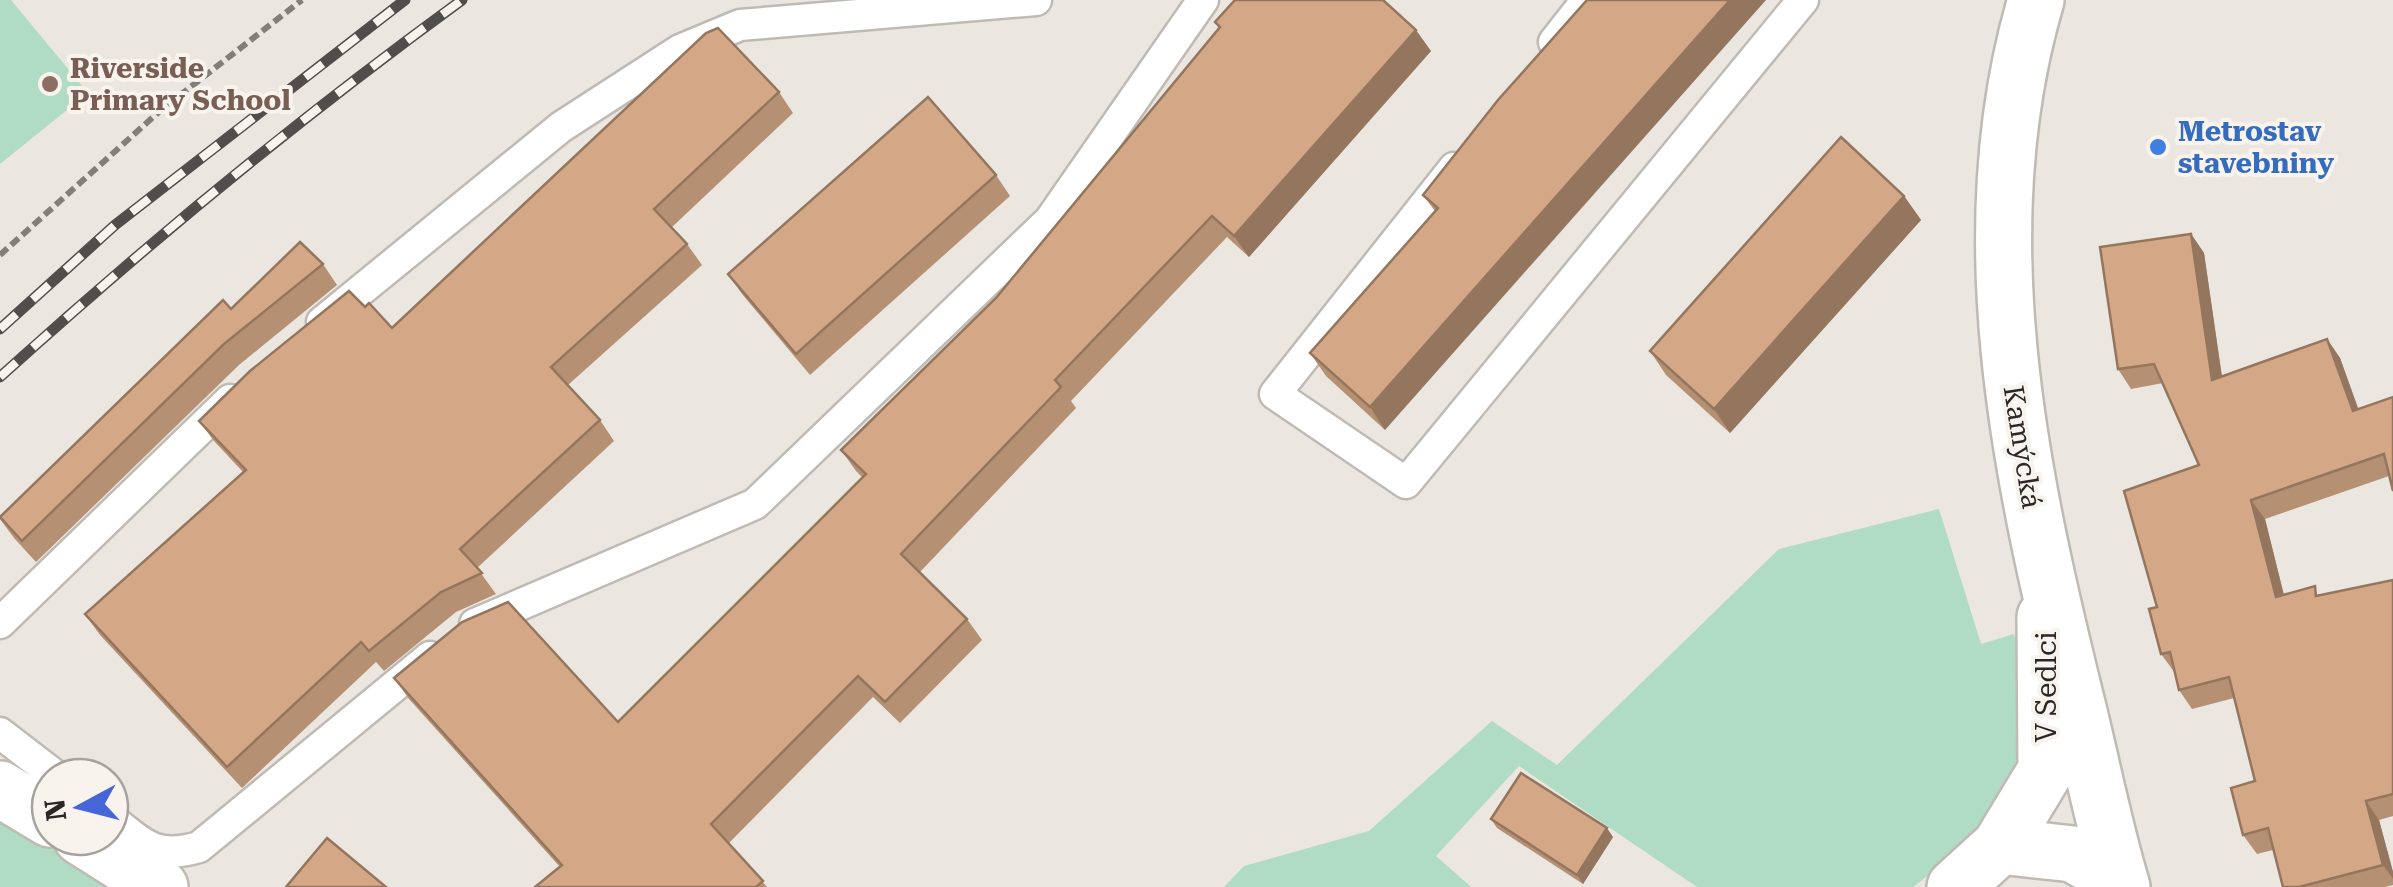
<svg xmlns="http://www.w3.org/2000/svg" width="2393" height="887" viewBox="0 0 2393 887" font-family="'Roboto Serif',serif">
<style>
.green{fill:#b0dbc4}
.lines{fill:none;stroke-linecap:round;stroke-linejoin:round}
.service-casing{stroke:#c0bab5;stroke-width:35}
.minor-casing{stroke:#c0bab5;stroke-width:60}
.secondary-casing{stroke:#c0bab5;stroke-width:60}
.path{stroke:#827f7b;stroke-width:6;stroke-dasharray:10 5;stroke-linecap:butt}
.service{stroke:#fff;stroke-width:30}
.minor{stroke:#fff;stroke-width:55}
.secondary{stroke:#fff;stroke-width:55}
.rail-casing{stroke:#504d4a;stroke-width:11}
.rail{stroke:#f9f3ed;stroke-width:8;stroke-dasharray:22;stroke-linecap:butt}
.wall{fill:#b69073}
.shaded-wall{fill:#94765e}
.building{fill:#d4a886;stroke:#94765e;stroke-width:2.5}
.education-dot{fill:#8d6e63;stroke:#f9f3ed;stroke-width:4}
.shop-dot{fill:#3f7fe0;stroke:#f9f3ed;stroke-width:4}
.labels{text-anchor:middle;stroke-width:8;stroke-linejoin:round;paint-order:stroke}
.education-label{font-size:28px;font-weight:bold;fill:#785e54;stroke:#f9f3ed;text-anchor:start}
.shop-label{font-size:28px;font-weight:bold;fill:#366cbe;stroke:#f9f3ed;text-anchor:start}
.street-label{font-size:28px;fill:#2a2826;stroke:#f9f3ed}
</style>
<rect width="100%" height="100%" fill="#ebe6e0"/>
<g class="green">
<polygon points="0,0 11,0 88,93 0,164"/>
<path d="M 1939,509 L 1981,644 L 2014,634 C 2030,695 2030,768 1989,820 C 1970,845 1938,868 1913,887 L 1697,887 L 1519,766 L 1436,856 L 1471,887 L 1224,887 L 1244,866 L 1369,831 L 1492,721 L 1557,765 L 1779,549 Z"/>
<polygon points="0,814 110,877 123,887 0,887"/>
</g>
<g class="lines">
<defs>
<g id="service">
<polyline points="1554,42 1587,0"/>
<polyline points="1454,168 1275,394 1406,483 1803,0"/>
<polyline points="322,322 561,127 680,50 740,25 1036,0"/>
<polyline points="0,623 230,400"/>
<polyline points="475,624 755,504 1050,220 1203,0"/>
<polyline points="0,733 57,777"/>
<path d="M 110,818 C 143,844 155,860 199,847 L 430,657"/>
</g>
<g id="minor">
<polyline points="0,789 50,819"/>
<polyline points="81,837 160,887"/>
<polyline points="2000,846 2073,854 2120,881 2114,887"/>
<polyline points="1955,887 2000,846 2046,770 2045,617"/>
</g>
<path id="secondary" d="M 2036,0 C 1968,229 2019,470 2075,696 C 2091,759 2103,824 2122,887"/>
</defs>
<use href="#service" class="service-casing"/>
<use href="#minor" class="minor-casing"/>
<use href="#secondary" class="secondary-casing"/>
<polyline class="path" points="0,255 161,110 302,0"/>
<use href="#service" class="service"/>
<use href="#minor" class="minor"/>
<use href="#secondary" class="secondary"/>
<defs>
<g id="rail">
<polyline points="0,329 115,225 405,0"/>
<path d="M 0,377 C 148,243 301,117 462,0"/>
</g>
</defs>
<use href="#rail" class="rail-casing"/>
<use href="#rail" class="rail"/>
</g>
<g class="wall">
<polygon points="1215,22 1431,51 1249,257 1227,237 1071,401 1076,408 920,572 967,619 982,640 900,723 873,697 729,843 767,887 535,887 560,867 409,699 394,678 618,722 863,478 856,471 841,450 996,298 1220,28"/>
<polygon points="779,92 793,113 671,228 687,244 702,265 568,385 600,420 614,441 477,568 496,594 456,612 384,671 376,662 242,788 100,635 85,614 243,472 214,441 199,421 365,307 392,328"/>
<polygon points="1498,100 1385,430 1326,376 1310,353 1435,211 1423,195"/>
<polygon points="996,175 1010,196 810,375 742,294 728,274"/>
<polygon points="1904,196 1921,220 1730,433 1666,375 1650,351"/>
<polygon points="2191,234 2204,253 2222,376 2327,339 2340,358 2358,409 2393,397 2389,476 2265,519 2284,595 2322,595 2393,580 2393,816 2379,820 2393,872 2393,885 2385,887 2283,887 2273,850 2257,854 2243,835 2255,781 2234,698 2192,709 2179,690 2175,673 2161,654 2157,607 2199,465 2163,383 2131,389 2118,369"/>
<polygon points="323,264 337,285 239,365 36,562 14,538 0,519 231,309"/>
<polygon points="1491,819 1613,837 1583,884 1497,828"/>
</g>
<g class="shaded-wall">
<polygon points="1730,0 1766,0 1385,430 1370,407"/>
<polygon points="1416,30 1431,51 1249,257 1234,236"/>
<polygon points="1904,196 1921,220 1730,433 1714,409"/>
<polygon points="2191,234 2204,253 2225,399 2212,380"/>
<polygon points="2327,339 2340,358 2366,430 2353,411"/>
<polygon points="2251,500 2265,519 2289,616 2276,597"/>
<polygon points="2366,801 2379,820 2393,872 2393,879 2383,865"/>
<polygon points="1607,828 1613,837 1583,884 1577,875"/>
</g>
<g class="building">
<polygon points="1235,0 1383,0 1416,30 1234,236 1212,216 1055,380 1061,387 901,554 967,619 885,702 858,676 711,824 763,881 756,887 535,887 562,865 394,678 462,622 508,602 618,722 866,474 841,450 996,298 1220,27 1215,22"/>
<polygon points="1587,0 1730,0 1370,407 1310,353 1438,208 1423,195 1498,100"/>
<polygon points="718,28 779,92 654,209 687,244 551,367 600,420 460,549 482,573 441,592 369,651 361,642 227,767 85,614 246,470 199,421 250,371 349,291 365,307 369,303 392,328 706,33"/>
<polygon points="928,97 996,175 796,354 728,274"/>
<polygon points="1841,137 1904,196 1714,409 1650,351"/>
<polygon points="2191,234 2212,380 2327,339 2353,411 2393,397 2393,491 2384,454 2251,500 2276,597 2315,586 2316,596 2393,580 2393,794 2366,801 2383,865 2299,887 2283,887 2268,828 2243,835 2231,788 2255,781 2229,677 2179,690 2170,652 2161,654 2149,609 2157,607 2124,491 2199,465 2154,364 2118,369 2100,247"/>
<polygon points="300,242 323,264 224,344 22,541 0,517 223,300 231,309"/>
<polygon points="1521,773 1607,828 1577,875 1491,819"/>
<polygon points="327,838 386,887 286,887"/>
</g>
<circle class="education-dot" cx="50" cy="84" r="10"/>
<circle class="shop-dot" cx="2158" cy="147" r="10"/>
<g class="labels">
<g class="education-label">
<text x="70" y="78">Riverside<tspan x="70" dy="32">Primary School</tspan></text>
</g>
<g class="shop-label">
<text x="2178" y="141">Metrostav<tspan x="2178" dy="32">stavebniny</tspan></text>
</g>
<g class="street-label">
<text transform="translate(2023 447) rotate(81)" y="10">Kamýcká</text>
<text transform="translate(2046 687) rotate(-90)" y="10">V Sedlci</text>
</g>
</g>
<g transform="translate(80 807) rotate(263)"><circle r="48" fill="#f9f3ed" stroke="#a6a29d" stroke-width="2.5"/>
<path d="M0-8L18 38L0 25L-18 38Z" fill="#4665d9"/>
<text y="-15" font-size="28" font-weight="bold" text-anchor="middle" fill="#2a2826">N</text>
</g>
</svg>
